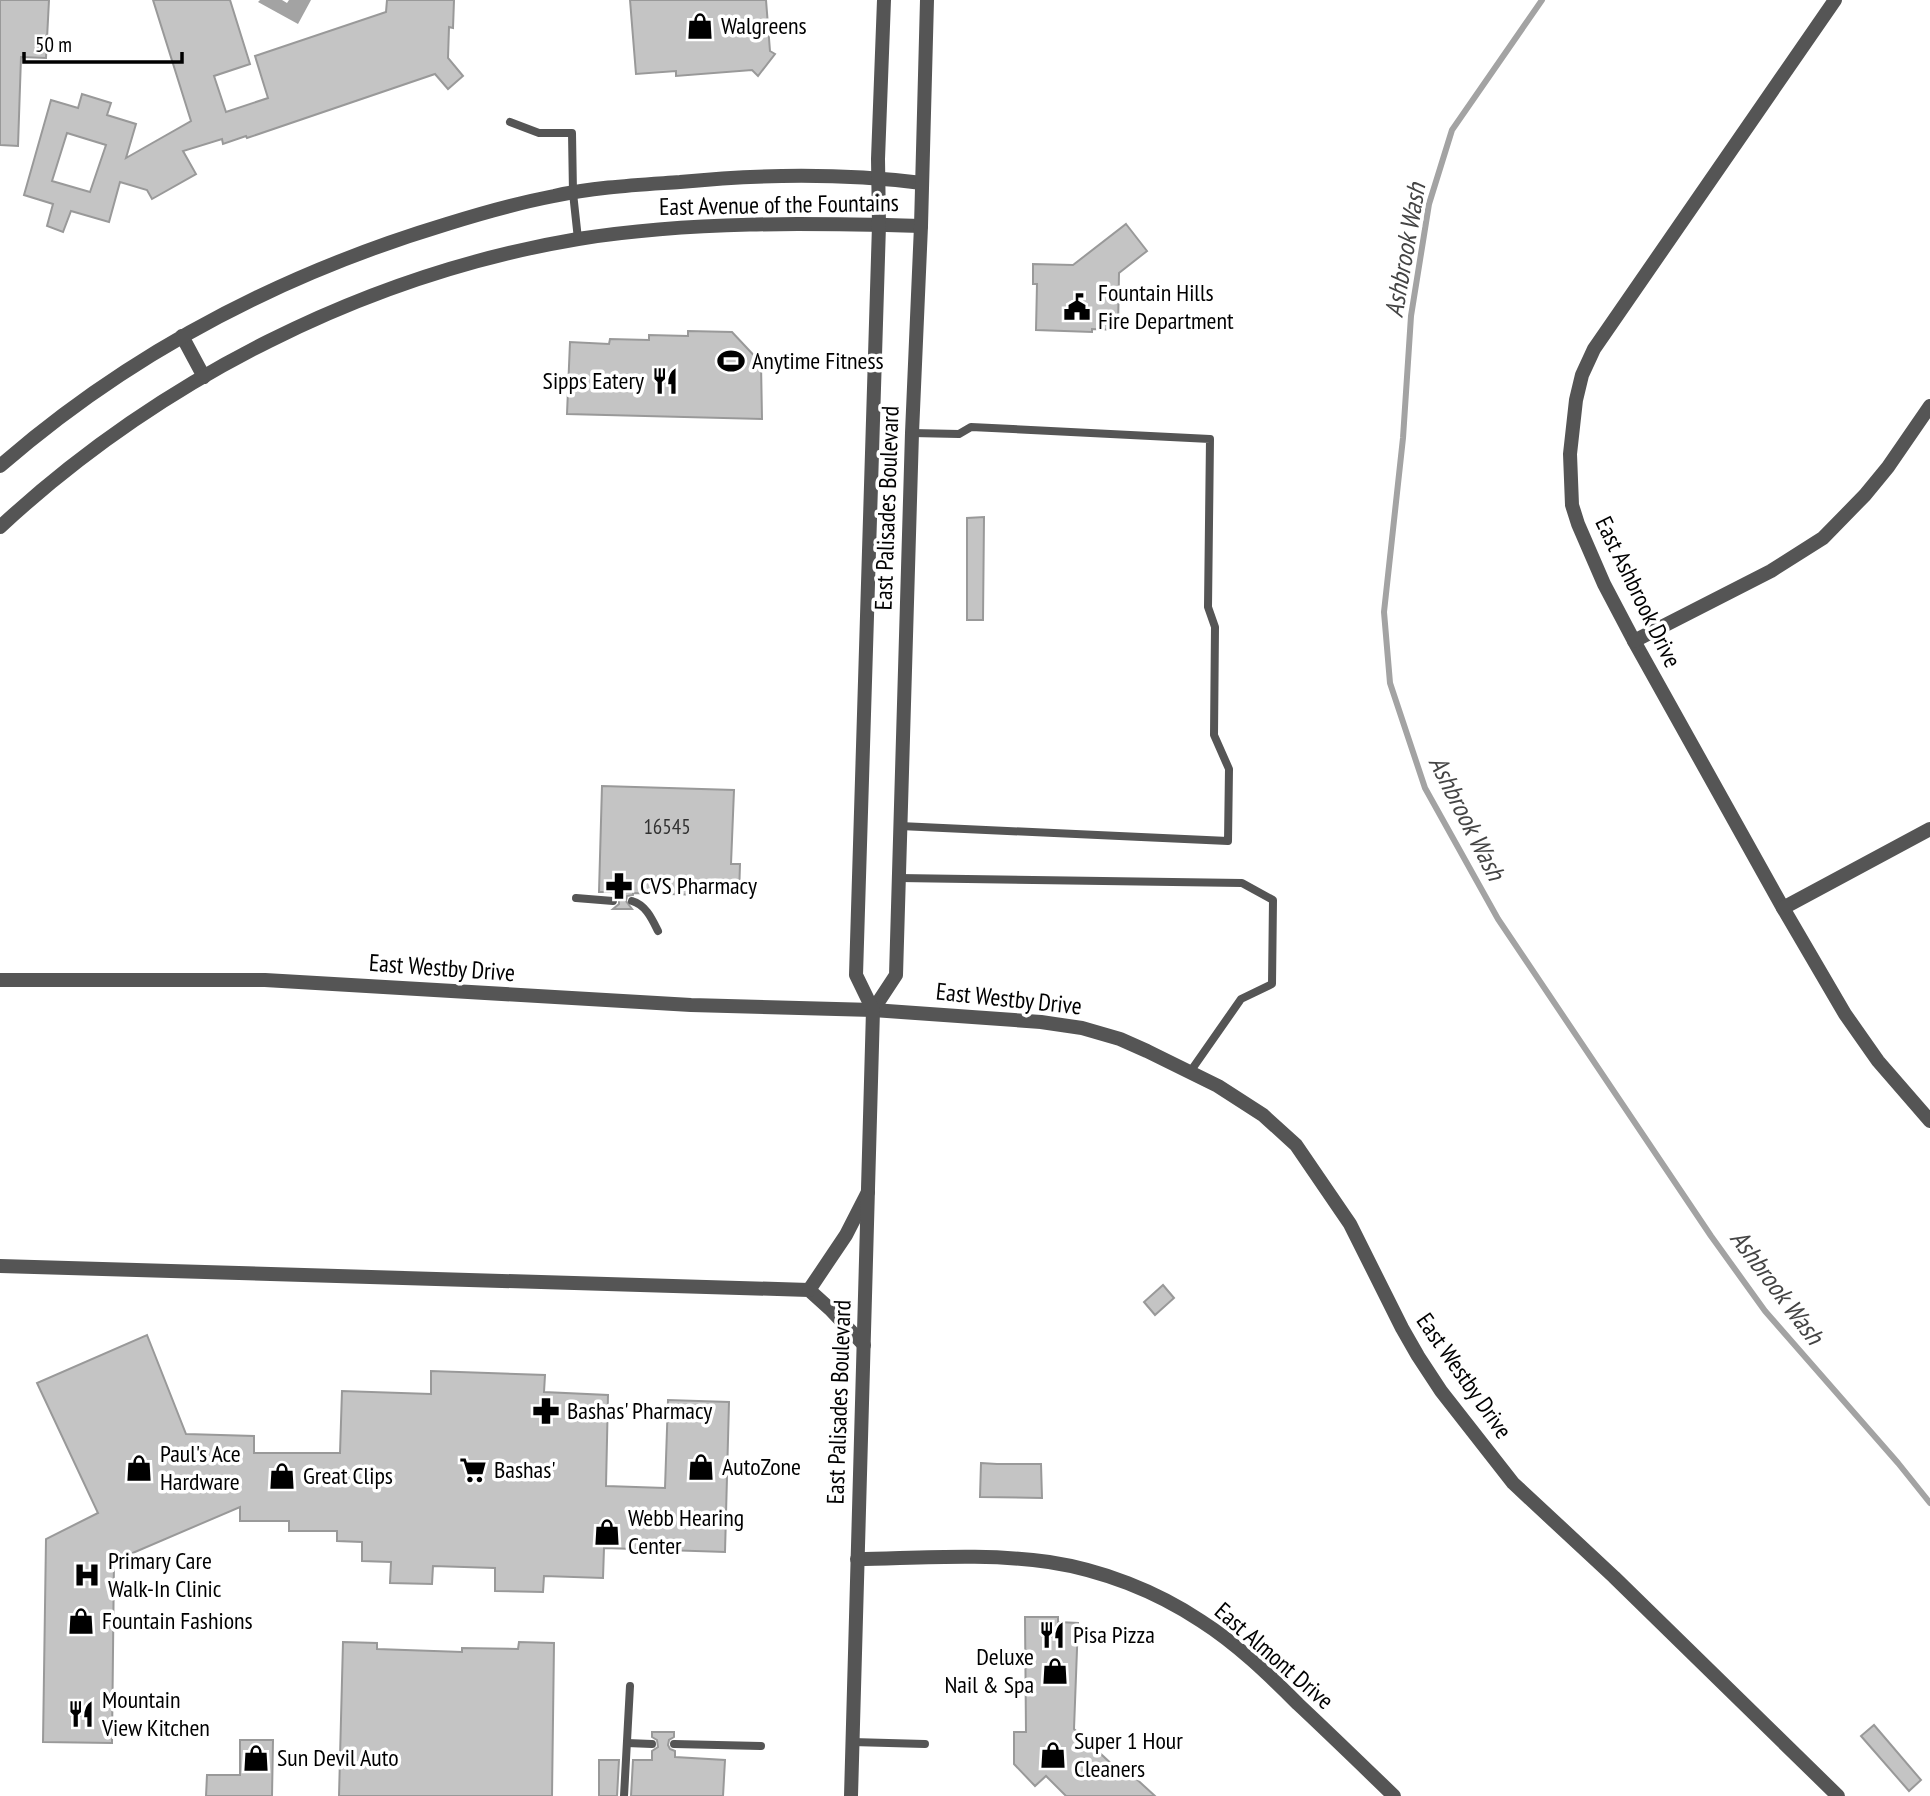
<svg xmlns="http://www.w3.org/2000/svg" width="1930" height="1796" viewBox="0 0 1930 1796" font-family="'PT Sans Narrow',sans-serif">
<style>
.water{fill:#a3a3a3}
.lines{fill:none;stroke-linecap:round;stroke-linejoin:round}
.stream{stroke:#a3a3a3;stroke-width:6}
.building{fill:#c4c4c4;stroke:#999;stroke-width:2;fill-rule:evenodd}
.service{stroke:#555;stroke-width:8}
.minor{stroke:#555;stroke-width:14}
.tertiary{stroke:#555;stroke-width:14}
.labels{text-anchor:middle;stroke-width:7;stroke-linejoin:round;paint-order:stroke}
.number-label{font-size:21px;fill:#313131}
.poi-label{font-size:24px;fill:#000;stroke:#fff;text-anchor:start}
.street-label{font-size:24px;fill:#000;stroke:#fff}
.water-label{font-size:26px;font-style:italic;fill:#444;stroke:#fff}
</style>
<rect width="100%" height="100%" fill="#fff"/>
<polygon class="water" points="260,0 282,0 287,3 289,0 311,0 298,24 258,2"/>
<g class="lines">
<polyline class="stream" points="1542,0 1452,130 1429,204 1411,316 1403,438 1384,612 1390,683 1425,788 1498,919 1711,1236 1765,1311 1898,1463 1930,1503"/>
</g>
<g class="building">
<polygon points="0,0 49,0 46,58 21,57 18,146 0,145"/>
<path d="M 153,0 L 230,0 L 250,64 L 214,76 L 226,112 L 268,98 L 255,56 L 386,12 L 387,0 L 454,0 L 453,28 L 449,27 L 448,58 L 463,76 L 448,89 L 435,74 L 247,138 L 246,136 L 223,144 L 222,139 L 183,151 L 196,174 L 152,199 L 147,190 L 120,182 L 109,222 L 71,211 L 63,232 L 47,226 L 53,204 L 24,195 L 51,100 L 78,108 L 82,94 L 111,103 L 107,115 L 136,124 L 126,158 L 191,121 ZM 67,133 L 106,145 L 90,192 L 52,181 Z"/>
<polygon points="630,0 766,0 770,51 775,54 758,76 752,70 676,76 676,71 636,74"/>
<polygon points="1126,224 1147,251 1119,273 1118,330 1092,329 1092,332 1036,330 1037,284 1033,284 1033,264 1073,265"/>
<polygon points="688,331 732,332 761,363 762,419 567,414 570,342 609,344 610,339 649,340 649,335 688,336"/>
<polygon points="984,517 983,620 967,620 967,518"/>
<polygon points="602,786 734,790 731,864 740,864 739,896 633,893 633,895 627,896 626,901 632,909 613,909 619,904 619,898 613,894 613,892 599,892"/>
<polygon points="1163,1285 1174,1298 1155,1315 1144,1302"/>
<polygon points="147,1335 186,1434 254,1436 254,1453 340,1453 342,1391 431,1394 431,1371 545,1375 544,1392 608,1395 606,1486 665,1488 668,1400 729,1402 725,1552 604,1548 603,1578 544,1576 543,1592 495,1591 495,1568 433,1566 432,1584 390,1583 391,1562 362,1561 362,1542 337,1541 337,1531 289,1531 289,1521 240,1521 240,1507 114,1561 112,1743 43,1742 46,1539 98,1513 37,1383"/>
<polygon points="981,1463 997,1464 1041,1464 1042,1498 980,1497"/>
<polygon points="1025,1617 1058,1617 1058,1622 1078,1623 1074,1729 1116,1768 1120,1764 1155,1796 1066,1796 1046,1776 1035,1786 1014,1764 1014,1732 1026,1732"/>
<polygon points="343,1642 377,1643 377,1649 462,1652 462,1648 518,1649 519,1642 554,1643 552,1796 339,1796"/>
<polygon points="1874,1725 1921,1780 1909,1791 1861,1736"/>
<polygon points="652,1732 674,1732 674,1737 669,1740 668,1745 670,1749 675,1751 675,1757 725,1760 723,1796 631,1796 633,1760 652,1760 652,1751 658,1747 657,1740 652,1737"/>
<polygon points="240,1740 273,1740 272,1796 206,1796 207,1775 240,1775"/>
<polygon points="599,1760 619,1760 617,1796 599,1796"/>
</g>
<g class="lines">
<g class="service">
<polyline points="510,122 539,133 572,133 573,193 578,239"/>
<polyline points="900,826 1228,841 1229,769 1214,735 1215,627 1208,607 1210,439 971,427 959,434 912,433"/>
<polyline points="899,878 1242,883 1273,900 1272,984 1241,999 1190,1072"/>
<polyline points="576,898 613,901"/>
<path d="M 632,901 C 646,905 652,919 658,931"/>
<polyline points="852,1742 925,1744"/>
<polyline points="627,1743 652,1744"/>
<polyline points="674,1744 761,1746"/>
<polyline points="624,1796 630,1686"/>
</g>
<g class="minor">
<polyline points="1835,0 1594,349 1582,375 1576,400 1570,454 1572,505 1578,524 1604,584 1634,641 1783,908 1845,1014 1878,1061 1930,1121"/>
<polyline points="182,336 204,377"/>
<path d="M 0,466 C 131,352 281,274 447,224 C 482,213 518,203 554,196 C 595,187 638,185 680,182 C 761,174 842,173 922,183"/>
<path d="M 0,527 C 159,380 364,275 578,239 C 692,221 807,223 921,226"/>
<polyline points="1634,641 1771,571 1823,538 1865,495 1888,467 1930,406"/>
<polyline points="1783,908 1930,829"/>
<polyline points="0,980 265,980 691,1005 873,1010 1041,1022 1082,1028 1120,1039 1147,1051 1218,1086 1263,1115 1296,1145 1350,1224 1402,1328 1418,1356 1441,1391 1513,1483 1614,1577 1838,1796"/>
<polyline points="0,1266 809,1290 830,1309 864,1345"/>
<polyline points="809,1290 846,1235 868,1192"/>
<path d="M 857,1559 C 921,1558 986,1553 1049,1562 C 1102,1570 1156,1591 1201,1621 C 1237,1644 1268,1674 1298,1704 C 1330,1734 1362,1765 1394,1796"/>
</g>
<g class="tertiary">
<polyline points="873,1010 896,975 912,433 921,226 927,0"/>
<polyline points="851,1796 873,1010 856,975 879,225 878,159 884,0"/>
</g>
</g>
<defs>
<symbol id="shop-bare" viewBox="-9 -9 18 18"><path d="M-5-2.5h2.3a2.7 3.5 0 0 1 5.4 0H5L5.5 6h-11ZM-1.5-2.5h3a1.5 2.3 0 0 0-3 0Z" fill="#000" stroke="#fff" stroke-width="2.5" paint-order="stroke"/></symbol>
<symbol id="civic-bare" viewBox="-9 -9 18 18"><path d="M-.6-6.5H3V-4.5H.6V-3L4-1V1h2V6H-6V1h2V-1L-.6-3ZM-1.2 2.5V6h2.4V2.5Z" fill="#000" stroke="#fff" stroke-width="2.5" paint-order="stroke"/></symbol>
<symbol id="stadium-bare" viewBox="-9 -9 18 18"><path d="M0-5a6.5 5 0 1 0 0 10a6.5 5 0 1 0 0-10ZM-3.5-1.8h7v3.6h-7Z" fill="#000" stroke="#fff" stroke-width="2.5" paint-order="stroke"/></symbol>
<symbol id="restaurant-bare" viewBox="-9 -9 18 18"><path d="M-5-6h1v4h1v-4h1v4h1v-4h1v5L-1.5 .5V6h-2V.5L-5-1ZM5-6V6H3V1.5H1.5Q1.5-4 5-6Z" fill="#000" stroke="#fff" stroke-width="2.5" paint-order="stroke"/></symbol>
<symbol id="pharmacy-bare" viewBox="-9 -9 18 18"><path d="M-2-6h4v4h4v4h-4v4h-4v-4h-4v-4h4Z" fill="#000" stroke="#fff" stroke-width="2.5" paint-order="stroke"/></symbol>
<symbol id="supermarket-bare" viewBox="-9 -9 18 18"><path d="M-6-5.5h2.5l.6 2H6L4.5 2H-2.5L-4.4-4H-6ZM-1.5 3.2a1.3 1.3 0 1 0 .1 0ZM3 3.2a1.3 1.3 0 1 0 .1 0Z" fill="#000" stroke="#fff" stroke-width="2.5" paint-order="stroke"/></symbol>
<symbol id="hospital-bare" viewBox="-9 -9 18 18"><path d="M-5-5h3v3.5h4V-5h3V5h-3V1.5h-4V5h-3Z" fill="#000" stroke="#fff" stroke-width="2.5" paint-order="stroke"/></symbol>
</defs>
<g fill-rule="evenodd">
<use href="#shop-bare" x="681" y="7" width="38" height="38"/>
<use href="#civic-bare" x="1058" y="288" width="38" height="38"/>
<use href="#stadium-bare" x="712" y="342" width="38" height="38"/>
<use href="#restaurant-bare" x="646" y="362" width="38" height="38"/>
<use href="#pharmacy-bare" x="600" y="867" width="38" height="38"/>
<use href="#pharmacy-bare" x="527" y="1392" width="38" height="38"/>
<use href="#shop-bare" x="682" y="1448" width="38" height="38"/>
<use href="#shop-bare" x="120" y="1449" width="38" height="38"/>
<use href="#supermarket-bare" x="454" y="1451" width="38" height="38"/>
<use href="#shop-bare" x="263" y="1457" width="38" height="38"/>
<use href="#shop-bare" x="588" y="1513" width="38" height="38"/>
<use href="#hospital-bare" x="68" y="1556" width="38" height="38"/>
<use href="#shop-bare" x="62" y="1602" width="38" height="38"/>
<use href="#restaurant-bare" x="1033" y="1616" width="38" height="38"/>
<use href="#shop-bare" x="1036" y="1652" width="38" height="38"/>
<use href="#restaurant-bare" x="62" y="1695" width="38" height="38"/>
<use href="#shop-bare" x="1034" y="1736" width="38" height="38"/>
<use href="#shop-bare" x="237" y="1739" width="38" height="38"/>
</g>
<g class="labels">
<g class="number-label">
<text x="667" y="834">16545</text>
</g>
<g class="poi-label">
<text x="721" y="34">Walgreens</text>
<text x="1098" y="301">Fountain Hills<tspan x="1098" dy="28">Fire Department</tspan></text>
<text x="752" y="369">Anytime Fitness</text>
<text x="644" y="389" text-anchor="end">Sipps Eatery</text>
<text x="640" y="894">CVS Pharmacy</text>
<text x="567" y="1419">Bashas' Pharmacy</text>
<text x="160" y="1462">Paul's Ace<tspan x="160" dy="28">Hardware</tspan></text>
<text x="722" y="1475">AutoZone</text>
<text x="494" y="1478">Bashas'</text>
<text x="303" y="1484">Great Clips</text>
<text x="628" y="1526">Webb Hearing<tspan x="628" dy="28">Center</tspan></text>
<text x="108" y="1569">Primary Care<tspan x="108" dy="28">Walk-In Clinic</tspan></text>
<text x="102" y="1629">Fountain Fashions</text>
<text x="1073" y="1643">Pisa Pizza</text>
<text x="1034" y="1665" text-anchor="end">Deluxe<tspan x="1034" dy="28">Nail &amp; Spa</tspan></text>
<text x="102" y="1708">Mountain<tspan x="102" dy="28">View Kitchen</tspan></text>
<text x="1074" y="1749">Super 1 Hour<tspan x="1074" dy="28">Cleaners</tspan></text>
<text x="277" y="1766">Sun Devil Auto</text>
</g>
<g class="street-label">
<text transform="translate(779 205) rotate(-1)" y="8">East Avenue of the Fountains</text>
<text transform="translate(887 508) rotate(-88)" y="8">East Palisades Boulevard</text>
<text transform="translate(1638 592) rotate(64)" y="8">East Ashbrook Drive</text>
<text transform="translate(442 968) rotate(4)" y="8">East Westby Drive</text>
<text transform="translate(1009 999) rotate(6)" y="8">East Westby Drive</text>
<text transform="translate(1464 1376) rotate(55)" y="8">East Westby Drive</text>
<text transform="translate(839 1402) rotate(-88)" y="8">East Palisades Boulevard</text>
<text transform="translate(1274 1656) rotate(41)" y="8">East Almont Drive</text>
</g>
<g class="water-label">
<text transform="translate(1405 250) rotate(-80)" y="9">Ashbrook Wash</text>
<text transform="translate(1467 818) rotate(63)" y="9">Ashbrook Wash</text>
<text transform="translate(1777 1287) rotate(53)" y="9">Ashbrook Wash</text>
</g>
</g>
<path d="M24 52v10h158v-10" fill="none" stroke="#000000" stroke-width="3.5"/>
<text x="35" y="52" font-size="21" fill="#000000" stroke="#ffffff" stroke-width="5" paint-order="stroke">50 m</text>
</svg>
